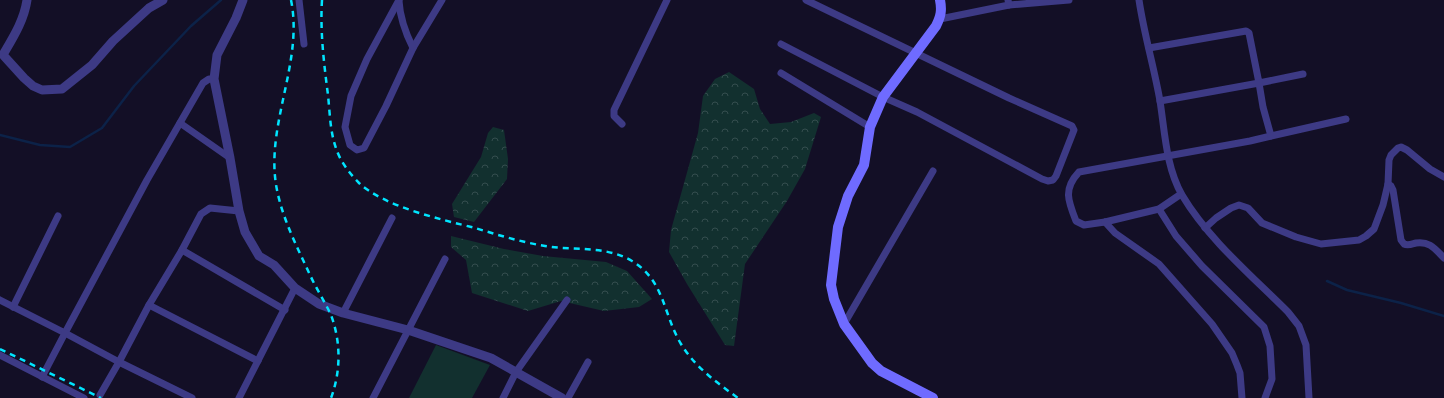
<svg xmlns="http://www.w3.org/2000/svg" width="1444" height="398" viewBox="0 0 1444 398" font-family="Poppins,sans-serif">
<style>
.forest{fill:url(#forest-crowns)}
.park{fill:#12302f}
.lines{fill:none;stroke-linecap:round;stroke-linejoin:round}
.stream{stroke:#0c2248;stroke-width:2.5}
.minor{stroke:#3d3a85;stroke-width:7}
.tertiary{stroke:#3d3a85;stroke-width:9}
.secondary{stroke:#6f6bff;stroke-width:10}
.rail{stroke:#00e5ff;stroke-width:2.5;stroke-dasharray:6 5;stroke-linecap:butt}
</style>
<defs>
<pattern id="forest-crowns" width="20" height="18" patternUnits="userSpaceOnUse"><rect width="20" height="18" fill="#12302f"/><path d="M2 6a3 3 0 1 1 6 0M12 15a3 3 0 1 1 6 0" fill="none" stroke="#344d4e"/></pattern>
</defs>
<rect width="100%" height="100%" fill="#130f26"/>
<g class="forest">
<polygon points="729,72 754,89 760,109 770,124 791,122 814,113 821,117 805,169 787,201 745,264 734,346 725,345 687,284 669,252 671,230 698,133 703,96 715,79"/>
<polygon points="493,127 504,130 508,159 507,179 474,222 454,217 452,204 481,157 488,133"/>
<polygon points="451,236 504,249 543,256 606,262 627,271 652,299 639,307 604,311 561,301 528,311 472,293 466,260 451,247"/>
</g>
<polygon class="park" points="436,345 490,365 472,398 409,398"/>
<g class="lines">
<g class="stream">
<polyline points="0,135 40,145 70,147 102,128 134,86 191,26 221,0"/>
<polyline points="1327,281 1347,290 1401,303 1444,316"/>
</g>
<g class="minor">
<polyline points="299,0 304,44"/>
<polyline points="399,0 367,59 351,96 345,127 350,145 357,150 364,148 386,106 413,48 442,0"/>
<polyline points="1008,0 1009,5 1069,0"/>
<path d="M 1139,0 C 1144,34 1154,67 1160,101 C 1165,133 1166,167 1182,195 C 1208,239 1253,277 1288,312 L 1299,326 L 1306,345 L 1309,398"/>
<path d="M 399,1 C 400,18 405,32 413,48"/>
<polyline points="940,19 1009,5"/>
<polyline points="781,44 883,97 917,112 1042,179 1048,181 1053,180 1056,176 1074,130 1072,126 1009,98 806,0"/>
<polyline points="1149,48 1246,31 1249,33 1259,83 1303,74"/>
<polyline points="781,73 870,127"/>
<path d="M 1160,101 L 1259,83 L 1263,107 L 1271,136 L 1250,141 L 1079,172 C 1063,189 1068,201 1076,221 L 1084,225 L 1105,222 L 1159,209 L 1181,194"/>
<polyline points="180,123 230,158"/>
<polyline points="622,124 614,116 614,110 667,0"/>
<polyline points="1271,136 1346,119"/>
<path d="M 1388,184 L 1391,186 L 1393,190 L 1401,240 L 1404,244 C 1408,246 1412,244 1416,243 C 1430,241 1435,249 1444,258"/>
<polyline points="1159,209 1176,236 1202,266 1264,327 1270,346 1272,379 1265,398"/>
<polyline points="1105,222 1115,233 1159,264 1212,324 1232,353 1237,365 1240,373 1242,398"/>
<polyline points="1205,228 1216,218 1231,208 1239,205 1248,208 1262,223 1296,237 1321,244 1359,240 1366,236 1374,229 1383,205 1388,184 1389,160 1391,155 1398,148 1401,147 1407,150 1430,169 1444,177"/>
<polyline points="182,250 285,310"/>
<polyline points="0,300 65,333 147,180 203,83 209,79 214,79"/>
<polyline points="149,305 258,361"/>
<polyline points="13,307 58,216"/>
<polyline points="343,313 392,218"/>
<polyline points="844,324 933,171"/>
<polyline points="0,355 84,398"/>
<polyline points="42,377 65,333 119,362 192,398"/>
<polyline points="100,395 119,362 149,305 182,250 201,214 210,208 239,211"/>
<polyline points="239,398 295,288"/>
<polyline points="373,398 445,259"/>
<polyline points="503,398 516,372 567,300"/>
<polyline points="568,398 588,362"/>
</g>
<g class="tertiary">
<path d="M 27,0 C 24,20 14,36 4,53 L 4,56 L 24,78 L 33,86 L 42,90 L 62,89 L 92,65 L 113,41 L 149,8 L 163,0"/>
<polyline points="243,0 236,18 217,55 214,79 230,158 239,211 245,232 259,256 274,265 295,288 319,304 343,313 408,330 491,358 562,398"/>
</g>
<path class="secondary" d="M 933,398 L 881,371 L 872,363 L 844,324 L 834,299 L 831,285 L 838,227 L 848,196 L 864,165 L 870,127 L 883,97 L 936,26 C 941,16 942,10 940,0"/>
<g class="rail">
<path d="M 291,0 C 304,63 264,127 277,190 C 283,220 298,249 311,277 C 317,290 325,302 331,315 C 341,342 341,371 331,398"/>
<path d="M 322,0 C 320,32 324,64 328,95 C 330,114 330,133 337,151 C 341,162 350,174 359,183 C 385,207 440,219 475,228 C 498,235 521,242 545,246 C 574,251 605,245 632,261 C 665,281 663,314 681,344 C 695,367 716,382 738,398"/>
<polyline points="0,349 101,398"/>
</g>
</g>
</svg>
